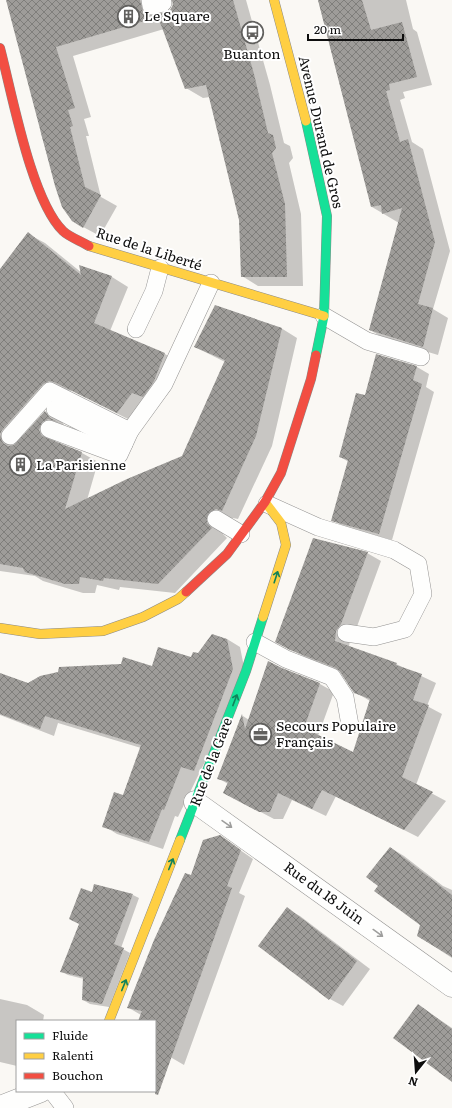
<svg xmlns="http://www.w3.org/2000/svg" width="452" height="1108" viewBox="0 0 452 1108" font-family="Literata,serif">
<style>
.shadow{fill:#0003}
.building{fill:url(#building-cross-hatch)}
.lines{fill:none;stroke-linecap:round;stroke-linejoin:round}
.lane-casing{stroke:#949392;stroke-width:18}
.street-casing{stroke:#949392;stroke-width:23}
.fast-casing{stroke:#8b8a88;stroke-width:10}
.slow-casing{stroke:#8b8a88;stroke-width:10}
.jam-casing{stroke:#8b8a88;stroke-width:10}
.lane{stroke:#fefefd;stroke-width:17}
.street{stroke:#fefefd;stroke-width:22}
.fast{stroke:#16e098;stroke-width:9}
.slow{stroke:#ffcf43;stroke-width:9}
.jam{stroke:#f24e42;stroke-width:9}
.oneway{stroke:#12825a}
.oneway2{stroke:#9e9e9d}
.labels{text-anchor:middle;stroke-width:4;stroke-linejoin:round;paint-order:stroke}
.poi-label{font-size:14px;fill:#0e0e0e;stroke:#fff;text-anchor:start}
.street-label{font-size:14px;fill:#0e0e0e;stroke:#fff}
</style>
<defs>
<pattern id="building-cross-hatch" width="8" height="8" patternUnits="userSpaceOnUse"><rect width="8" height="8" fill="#9e9c99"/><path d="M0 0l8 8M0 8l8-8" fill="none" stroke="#7f7e7b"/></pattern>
</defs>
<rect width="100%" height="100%" fill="#faf8f4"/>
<g class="shadow">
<polygon points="9,0 164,0 157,11 158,15 171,11 173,2 168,0 246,0 270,85 284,143 290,146 293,158 289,163 301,214 303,286 258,286 242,276 240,220 210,97 203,98 186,88 164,29 73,56 91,117 84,119 89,136 86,136 101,197 117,206 100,236 72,221 63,207 41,134 39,118"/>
<polygon points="318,0 406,0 413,29 417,32 432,85 403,92 405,98 400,100 412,142 423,149 450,251 433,309 448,318 438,355 385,339 370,330 399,223 372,207"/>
<polygon points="28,234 45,243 82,273 80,267 112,277 128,287 110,331 165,354 181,364 170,391 159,405 148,402 134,422 72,391 65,390 59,393 23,434 25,435 46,412 62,422 66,428 55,440 56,443 82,453 98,462 87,500 183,456 225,362 195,347 281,328 297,338 272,446 238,519 233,518 224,523 223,534 227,538 175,593 120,587 119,590 97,585 95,593 83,593 43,581 35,576 0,571 0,270"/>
<polygon points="377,355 417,367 429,374 426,387 434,392 392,540 345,527 332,520 349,462 340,457 365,397"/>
<polygon points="367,553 381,561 355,632 350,639 349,647 396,664 436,683 427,706 442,714 416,785 446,801 418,837 336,796 326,816 292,800 283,819 274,819 238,800 228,784 218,778 243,716 249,720 282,669 320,684 334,692 318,736 353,754 370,701 355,692 342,672 305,657 276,641"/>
<polygon points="227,639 240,647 246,677 178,817 175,816 163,849 117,834 104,826 123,796 141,748 58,723 54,736 0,715 0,674 28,684 153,668 192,659"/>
<polygon points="220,836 253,859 239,893 245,896 184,1065 172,1058 155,1044 155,1021 139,1021 141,1015 129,1008 192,876"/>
<polygon points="391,848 404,856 443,886 452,890 452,958 418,936 422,924 379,886"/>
<polygon points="133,895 139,898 121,948 130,953 109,1007 90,1004 83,1000 84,979 68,975 62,972"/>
<polygon points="287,909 300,916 370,969 343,1006 330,999 259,945"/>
<polygon points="0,999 27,1005 44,1015 43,1021 17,1021 17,1066 0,1062"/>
<polygon points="418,1005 452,1028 452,1080"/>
</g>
<g class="building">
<polygon points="6,0 140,0 143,12 148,15 153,16 170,10 173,5 172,0 233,0 254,74 268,133 273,135 276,148 272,153 285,204 287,277 241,277 239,220 206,85 185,89 158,17 56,47 75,108 68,110 73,126 70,127 85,187 101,195 83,228 72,221 62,207 55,186"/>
<polygon points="318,0 362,0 371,30 402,22 417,77 389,84 390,90 386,91 400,142 408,139 435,242 418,304 433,308 423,347 369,330 402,208 382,214 381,205 371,207"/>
<polygon points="28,232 81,275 79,265 112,276 94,323 165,353 154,381 143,397 132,393 117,413 54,382 49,381 43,384 2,430 0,434 3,443 8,446 14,445 45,411 50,418 58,422 48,419 42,422 39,430 42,436 82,452 65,509 127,479 182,456 225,360 194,347 215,305 282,328 256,436 222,511 216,509 208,514 207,523 212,528 158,584 104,578 103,581 80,577 79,584 65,584 25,572 23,568 0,564 0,269"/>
<polygon points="376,354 417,366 413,380 422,384 379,534 331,521 348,460 339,457 356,393 365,395"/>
<polygon points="313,538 368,552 341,624 336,631 335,641 397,663 396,665 422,674 413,700 429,705 402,777 433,792 404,830 322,790 312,809 278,793 270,812 259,812 223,793 228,782 217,779 242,714 245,729 268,661 282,668 320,683 304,728 353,752 370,699 354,693 340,672 336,668 290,650 275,642"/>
<polygon points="212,634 227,639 233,669 194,771 181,767 164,810 162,809 149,842 102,827 114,792 123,795 141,745 45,716 40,729 0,714 0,673 28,683 40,676 58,672 59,667 121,664 123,657 152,666 158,647 191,657 193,652 198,653"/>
<polygon points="220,835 241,850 227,886 232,888 158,1095 155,1094 155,1021 138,1021 142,1011 127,1008 154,940 185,873 191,875 203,840"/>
<polygon points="390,847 452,895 452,957 417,936 420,925 374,891 378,886 366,877"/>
<polygon points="94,884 133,894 114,944 124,948 102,1004 82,1000 83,977 60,972 79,924 69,919 81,888 92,892"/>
<polygon points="287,907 357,961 329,1000 258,946"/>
<polygon points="418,1004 452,1029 452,1082 393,1038"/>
</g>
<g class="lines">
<defs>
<g id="lane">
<polyline points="150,0 151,6 163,3"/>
<polyline points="324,316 367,341 421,357"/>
<polyline points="136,329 154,291 160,268"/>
<polyline points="55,409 124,444"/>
<polyline points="49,429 119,455 130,431"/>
<polyline points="10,436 50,391 130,431 164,384 211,283"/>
<polyline points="267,504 318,527 394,550 418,564 423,594 405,629 374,637 346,633"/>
<polyline points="216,519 241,534"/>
<polyline points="255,642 286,659 332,677 345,697 350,725"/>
<polyline points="52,1091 65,1108"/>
</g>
<g id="street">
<polyline points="195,802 452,986"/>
<polyline points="0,1107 41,1091"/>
</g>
<g id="fast">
<polyline points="306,121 327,216 324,316 316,355"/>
<polyline points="180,840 246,671 263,617"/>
</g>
<g id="slow">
<polyline points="274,0 306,121"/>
<polyline points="89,246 324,316"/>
<polyline points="263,617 286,545 281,523 265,502"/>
<polyline points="0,628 40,634 103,631 143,617 178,599 186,592"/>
<polyline points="109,1021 180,840"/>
</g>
<g id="jam">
<path d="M 0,48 C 12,93 31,200 63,231 C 69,237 81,241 89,246"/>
<polyline points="186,592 227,554 265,502 281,473 311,379 316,355"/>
</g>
</defs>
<use href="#lane" class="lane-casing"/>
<use href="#street" class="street-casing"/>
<use href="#fast" class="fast-casing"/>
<use href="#slow" class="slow-casing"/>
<use href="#jam" class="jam-casing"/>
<use href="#lane" class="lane"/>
<use href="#street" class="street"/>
<use href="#fast" class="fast"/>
<use href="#slow" class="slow"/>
<use href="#jam" class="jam"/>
</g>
<defs><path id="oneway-shaft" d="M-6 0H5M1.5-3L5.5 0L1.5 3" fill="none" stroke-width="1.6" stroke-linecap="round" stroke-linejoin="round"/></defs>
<g class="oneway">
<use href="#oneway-shaft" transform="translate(276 577) rotate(-72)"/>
<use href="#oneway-shaft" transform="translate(235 700) rotate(-69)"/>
<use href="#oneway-shaft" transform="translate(171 864) rotate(-68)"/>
<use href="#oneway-shaft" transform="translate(124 985) rotate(-68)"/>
</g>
<g class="oneway2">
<use href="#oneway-shaft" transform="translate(227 824) rotate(35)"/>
<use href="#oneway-shaft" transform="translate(378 933) rotate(36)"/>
</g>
<defs>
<symbol id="building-ring" viewBox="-11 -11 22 22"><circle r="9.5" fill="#fff" stroke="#61605e" stroke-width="1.5"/><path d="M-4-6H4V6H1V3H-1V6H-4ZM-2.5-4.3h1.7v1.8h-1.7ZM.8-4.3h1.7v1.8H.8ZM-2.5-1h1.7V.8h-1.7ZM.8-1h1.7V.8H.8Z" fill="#61605e"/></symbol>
<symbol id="bus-ring" viewBox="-11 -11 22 22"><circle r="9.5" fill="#fff" stroke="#61605e" stroke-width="1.5"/><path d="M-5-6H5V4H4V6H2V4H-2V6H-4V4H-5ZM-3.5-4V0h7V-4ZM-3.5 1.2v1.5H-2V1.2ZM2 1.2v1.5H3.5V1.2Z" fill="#61605e"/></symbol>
<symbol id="office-ring" viewBox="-11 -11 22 22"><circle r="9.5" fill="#fff" stroke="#61605e" stroke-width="1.5"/><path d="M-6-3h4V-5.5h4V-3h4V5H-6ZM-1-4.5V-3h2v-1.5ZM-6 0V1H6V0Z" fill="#61605e"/></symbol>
</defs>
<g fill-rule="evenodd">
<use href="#building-ring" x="116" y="4" width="25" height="25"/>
<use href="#bus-ring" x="240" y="20" width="25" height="25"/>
<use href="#building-ring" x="8" y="452" width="25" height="25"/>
<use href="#office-ring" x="248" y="722" width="25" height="25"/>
</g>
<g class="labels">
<g class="poi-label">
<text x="144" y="21">Le Square</text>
<text x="252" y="59" text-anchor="middle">Buanton</text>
<text x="36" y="470">La Parisienne</text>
<text x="276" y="731">Secours Populaire<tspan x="276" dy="16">Français</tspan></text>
</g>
<g class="street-label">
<text transform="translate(321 132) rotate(77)" y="5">Avenue Durand de Gros</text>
<text transform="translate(149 249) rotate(18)" y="5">Rue de la Liberté</text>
<text transform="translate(211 762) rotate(-69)" y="5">Rue de la Gare</text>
<text transform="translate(324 893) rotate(36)" y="5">Rue du 18 Juin</text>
</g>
</g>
<rect x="16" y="1020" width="140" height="72" fill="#ffffff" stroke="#9f9f9f"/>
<rect x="24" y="1033" width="20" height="6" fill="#16e098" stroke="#9f9f9f"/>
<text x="52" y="1040" font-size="12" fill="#0e0e0e">Fluide</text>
<rect x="24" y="1053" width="20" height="6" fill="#ffcf43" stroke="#9f9f9f"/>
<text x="52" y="1060" font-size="12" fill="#0e0e0e">Ralenti</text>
<rect x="24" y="1073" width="20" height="6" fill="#f24e42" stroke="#9f9f9f"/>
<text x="52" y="1080" font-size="12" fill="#0e0e0e">Bouchon</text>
<g transform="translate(416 1072) rotate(197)" stroke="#ffffff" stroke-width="3" paint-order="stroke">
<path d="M0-3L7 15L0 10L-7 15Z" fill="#0e0e0e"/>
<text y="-6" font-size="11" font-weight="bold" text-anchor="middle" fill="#0e0e0e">N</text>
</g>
<path d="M308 34v6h95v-6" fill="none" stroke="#0e0e0e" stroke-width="2"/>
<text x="314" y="34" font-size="12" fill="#0e0e0e" stroke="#ffffff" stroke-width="3" paint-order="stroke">20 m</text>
</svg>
